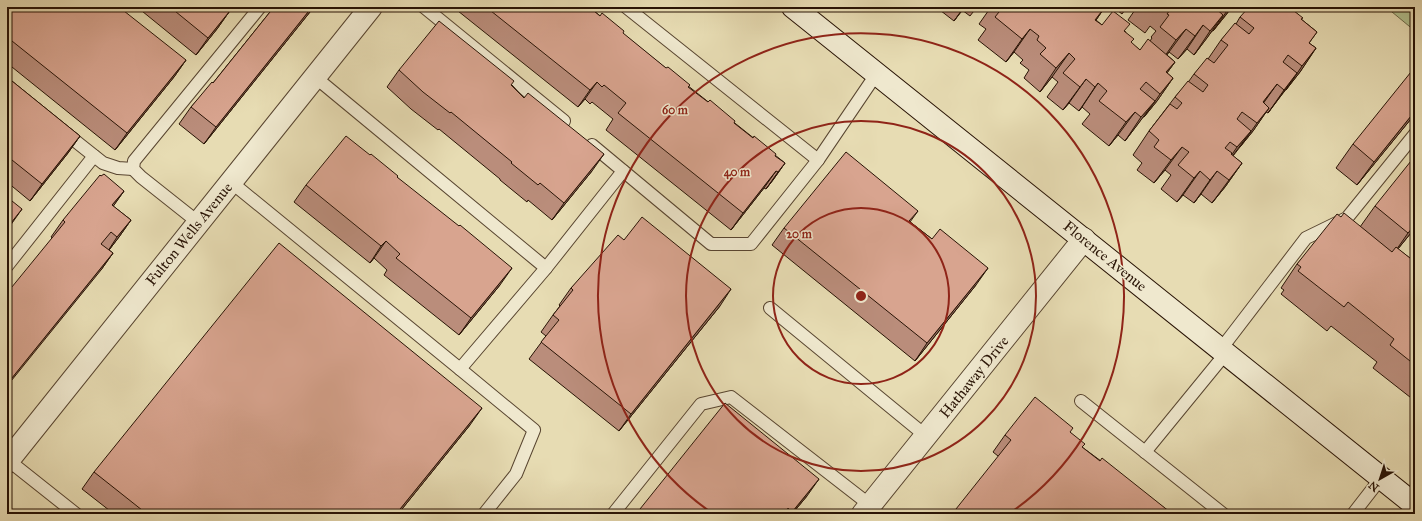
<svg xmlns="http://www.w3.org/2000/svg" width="1422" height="521" viewBox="0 0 1422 521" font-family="'IM FELL Great Primer',serif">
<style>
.green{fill:#b2c18f;stroke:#6d6a4a}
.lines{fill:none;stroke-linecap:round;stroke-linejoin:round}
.lane-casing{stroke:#584530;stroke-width:14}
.street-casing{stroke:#584530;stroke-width:24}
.secondary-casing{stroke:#281305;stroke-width:24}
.lane{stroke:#efe8ce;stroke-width:12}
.street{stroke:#efe8ce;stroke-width:22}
.secondary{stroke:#efe8ce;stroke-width:22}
.wall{fill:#ba8d7b;stroke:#281305}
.shaded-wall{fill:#977364;stroke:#281305}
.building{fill:#d8a48f;stroke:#281305}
.ring{fill:none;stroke:#8f2418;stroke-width:2}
.labels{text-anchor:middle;stroke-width:3;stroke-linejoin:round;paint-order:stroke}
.street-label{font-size:15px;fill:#281305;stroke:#efe8ce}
.centre{fill:#8f2418;stroke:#efe8ce;stroke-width:2}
.ring-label{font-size:12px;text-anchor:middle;font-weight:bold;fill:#8f2418;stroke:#efe8ce;stroke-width:3;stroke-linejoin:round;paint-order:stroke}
</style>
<rect width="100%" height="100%" fill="#e7dcb3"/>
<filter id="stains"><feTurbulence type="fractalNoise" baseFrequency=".005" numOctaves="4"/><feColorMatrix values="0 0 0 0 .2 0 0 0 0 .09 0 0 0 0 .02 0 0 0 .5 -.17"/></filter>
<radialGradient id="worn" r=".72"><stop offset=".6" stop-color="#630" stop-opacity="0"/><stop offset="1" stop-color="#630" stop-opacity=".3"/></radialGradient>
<polygon class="green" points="1386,7 1415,7 1415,31"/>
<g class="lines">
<defs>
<g id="lane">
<polyline points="424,7 564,121"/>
<polyline points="626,7 818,160"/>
<polyline points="315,77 546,268 623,171"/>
<polyline points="64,132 103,163 118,168 133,169"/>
<polyline points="592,145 711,244 751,244 818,160 877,73"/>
<polyline points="231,182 460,369 546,268"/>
<polyline points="199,223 141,177 133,169 134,161 260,7"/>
<polyline points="7,266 94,156"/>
<polyline points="770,308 926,436"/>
<polyline points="1221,349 1306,238 1347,218 1415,134"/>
<polyline points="460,369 534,430 516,474 484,514"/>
<polyline points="1081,401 1223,514"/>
<polyline points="1145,452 1226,353"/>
<polyline points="8,460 76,514"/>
<polyline points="613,514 701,404 731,397 870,505"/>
<polyline points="1353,514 1381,478"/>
</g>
<g id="street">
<polyline points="7,462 371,7"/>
<polyline points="863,514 1084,239"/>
</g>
<polyline id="secondary" points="793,7 1415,505"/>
</defs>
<use href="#lane" class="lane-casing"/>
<use href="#street" class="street-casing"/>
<use href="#secondary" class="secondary-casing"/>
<use href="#lane" class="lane"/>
<use href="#street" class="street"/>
<use href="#secondary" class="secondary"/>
</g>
<g class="wall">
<polygon points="7,7 186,60 174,77 115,150 7,63"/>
<polygon points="137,7 222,7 229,12 217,29 196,55"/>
<polygon points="274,7 314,7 204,144 179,124 191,107 213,83"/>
<polygon points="453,7 589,7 785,163 773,180 766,189 764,188 731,230 606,130 613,119 592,102 590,104 585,99 578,107"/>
<polygon points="936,7 977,7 970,16 962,10 954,21"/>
<polygon points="991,7 1105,7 1096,20 1102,25 1125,31 1131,43 1140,50 1150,41 1152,38 1151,37 1156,31 1150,26 1145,33 1128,20 1137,7 1232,7 1226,15 1213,31 1212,31 1194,55 1187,49 1178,59 1169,52 1167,55 1175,62 1167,73 1173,78 1157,101 1144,117 1143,117 1125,141 1118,135 1109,146 1082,124 1090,114 1082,107 1079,111 1069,103 1063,110 1047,97 1058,82 1052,77 1040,92 1024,78 1029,70 1020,63 1023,60 1014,52 1006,62 978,40 986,29 979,24"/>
<polygon points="1113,7 1127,7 1122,14"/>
<polygon points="1240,17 1301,19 1317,32 1309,43 1316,48 1300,72 1280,97 1268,113 1266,112 1253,131 1240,147 1233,156 1242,163 1225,187 1212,203 1201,194 1194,203 1183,195 1177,202 1161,189 1171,175 1165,170 1154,183 1137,170 1142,163 1133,155 1149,131 1175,97 1189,81 1194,74 1208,59 1221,40 1236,24"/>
<polygon points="399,70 512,85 592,171 552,220 528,200 527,202 500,180 500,179 439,129 438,130 411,109 387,87"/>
<polygon points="7,77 80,136 68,153 30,201 7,182"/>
<polygon points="1415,114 1357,185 1336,168 1353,144"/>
<polygon points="397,177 500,285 459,335 384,275 387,270 374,258 370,263 294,202 306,185"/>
<polygon points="124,191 113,206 131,220 119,237 109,250 113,253 101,270 51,237 63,220"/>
<polygon points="1375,206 1415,228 1398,249 1415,262 1415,401 1373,368 1377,362 1331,326 1327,331 1281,294 1284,290 1281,288 1297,264 1341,217 1360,227"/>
<polygon points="918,211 910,222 932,239 976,285 915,361 772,245 784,228"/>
<polygon points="624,240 720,306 619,431 529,359 546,336 541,332 553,315 560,306 559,305 571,288"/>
<polygon points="470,425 398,514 114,514 82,489 94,472"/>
<polygon points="1070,432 1082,447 1170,512 998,456 993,452 1005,435"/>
<polygon points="807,496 792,514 636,514"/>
</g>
<g class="shaded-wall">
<polygon points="312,7 314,7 204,144 216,127"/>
<polygon points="964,7 965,7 954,21"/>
<polygon points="1105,7 1090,29 1095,20"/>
<polygon points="1230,7 1232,7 1213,31 1229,8"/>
<polygon points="229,12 217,29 196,55 208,38"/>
<polygon points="1223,15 1207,38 1194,55 1210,31"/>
<polygon points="1203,25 1187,49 1178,59 1195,36"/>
<polygon points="1030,29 1014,52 1006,62 1022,39"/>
<polygon points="1186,29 1169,52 1160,63 1176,40"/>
<polygon points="1316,48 1300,72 1286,90 1302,66"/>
<polygon points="1069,53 1052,77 1040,92 1056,68"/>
<polygon points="186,60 174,77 115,150 127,133"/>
<polygon points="1175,62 1158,85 1166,72"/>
<polygon points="1297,73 1280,97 1268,113 1284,90"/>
<polygon points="1173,78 1157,101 1144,117 1160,94"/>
<polygon points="1086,79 1069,103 1063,110 1080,87"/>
<polygon points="597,82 585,99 578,107 590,90"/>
<polygon points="1098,83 1082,107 1079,111 1095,87"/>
<polygon points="1277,84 1260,108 1263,102"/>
<polygon points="1155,101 1138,124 1125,141 1141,117"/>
<polygon points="1269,108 1253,131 1240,147 1257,123"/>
<polygon points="1415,111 1415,114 1357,185 1374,162"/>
<polygon points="1135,112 1118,135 1109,146 1126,122"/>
<polygon points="1251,131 1234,154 1221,171 1237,147"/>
<polygon points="80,136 68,153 30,201 42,184"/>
<polygon points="1182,147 1165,170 1154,183 1171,160"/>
<polygon points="604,154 592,171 552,220 564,203"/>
<polygon points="785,163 773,180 766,189 778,172"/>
<polygon points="1242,163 1225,187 1212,203 1229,180"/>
<polygon points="776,171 764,188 731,230 743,213"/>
<polygon points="1200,171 1183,195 1177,202 1194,178"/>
<polygon points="1217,171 1201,194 1194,203 1210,180"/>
<polygon points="124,191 112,208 112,205"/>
<polygon points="22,209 10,226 7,230 7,228"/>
<polygon points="131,220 119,237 106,254 117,237"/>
<polygon points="1415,225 1415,228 1392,256 1408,233"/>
<polygon points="386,241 374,258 370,263 381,246"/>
<polygon points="113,253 101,270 7,386 7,384"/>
<polygon points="512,268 500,285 459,335 471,318"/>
<polygon points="988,268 976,285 915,361 927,343"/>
<polygon points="731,289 720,306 619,431 631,414"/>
<polygon points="482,408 470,425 398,514 396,514"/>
<polygon points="819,479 807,496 792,514 791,514"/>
</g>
<g class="building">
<polygon points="7,7 119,7 186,60 127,133 7,37"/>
<polygon points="170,7 222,7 229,12 208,38"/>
<polygon points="274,7 312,7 216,127 191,107 212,82 213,83"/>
<polygon points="486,7 589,7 600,16 602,13 624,31 623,33 666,68 668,67 690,85 688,87 708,102 710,100 735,121 734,123 753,138 754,136 776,154 775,156 785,163 778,172 776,171 743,213 618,113 626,103 604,85 602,87 597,82 590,90"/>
<polygon points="1003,7 1105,7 1095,20 1102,25 1113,11 1130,24 1124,31 1134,39 1131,42 1140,50 1148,39 1175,62 1166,72 1173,78 1160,94 1146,82 1140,89 1155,101 1141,117 1135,112 1126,122 1099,101 1107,91 1098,83 1095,87 1086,79 1080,87 1063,73 1075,59 1069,53 1056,68 1040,54 1046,48 1037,40 1039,36 1030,29 1022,39 995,17"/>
<polygon points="1158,7 1163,7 1161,10"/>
<polygon points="1172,7 1214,7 1223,15 1210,31 1203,25 1195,36 1186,29 1176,40 1160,27 1169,15 1167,14"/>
<polygon points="1249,7 1285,7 1286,8 1289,7 1303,18 1301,19 1317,32 1309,43 1316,48 1302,66 1288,55 1283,62 1297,73 1284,90 1277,84 1263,102 1269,108 1257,123 1242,112 1237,119 1251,131 1237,147 1230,142 1225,148 1232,153 1231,154 1242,163 1229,180 1217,171 1210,180 1200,171 1194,178 1178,165 1189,152 1182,147 1171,160 1154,147 1159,140 1149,131 1170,104 1177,109 1182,103 1175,97 1188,81 1203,92 1208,85 1194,74 1207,58 1214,63 1228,45 1221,40 1235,23 1249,34 1254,28 1240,17"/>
<polygon points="439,21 514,81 511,85 524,98 528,93 604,154 564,203 540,183 538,185 511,163 512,162 451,112 450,113 423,92 399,70"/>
<polygon points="1415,67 1415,111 1374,162 1353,144"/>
<polygon points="7,77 80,136 42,184 7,156"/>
<polygon points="346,136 370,155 371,154 398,176 397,177 459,226 460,225 512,268 471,318 396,258 400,254 386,241 381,246 306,185"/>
<polygon points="846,152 918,211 909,221 932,239 940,229 988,268 927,343 784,228"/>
<polygon points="1415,156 1415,225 1408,233 1375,206"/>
<polygon points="104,174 124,191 112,205 131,220 117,237 111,232 101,244 113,253 7,384 7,293 65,222 63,220 100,175 101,176"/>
<polygon points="7,197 22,209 7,228"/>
<polygon points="1344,213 1392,252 1396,247 1415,262 1415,365 1390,345 1394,339 1348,302 1344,307 1298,271 1301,267 1297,264 1337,214 1341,217"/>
<polygon points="642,217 731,289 631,414 541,342 559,320 553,315 573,290 571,288 618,235 624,240"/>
<polygon points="279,243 482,408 396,514 147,514 94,472"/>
<polygon points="1035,397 1073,428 1070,432 1085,444 1082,447 1100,461 1102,458 1170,512 1168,514 952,514 1011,440 1005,435"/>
<polygon points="725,403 819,479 792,512 788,508 784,514 636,514"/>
</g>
<g class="ring">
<circle cx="861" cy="296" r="88"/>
<circle cx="861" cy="296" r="175"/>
<path d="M712 513A263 263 0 1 1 1010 513"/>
</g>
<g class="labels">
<g class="street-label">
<text transform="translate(189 234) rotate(-51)" y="5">Fulton Wells Avenue</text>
<text transform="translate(1105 256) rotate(39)" y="5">Florence Avenue</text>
<text transform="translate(974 377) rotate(-51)" y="5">Hathaway Drive</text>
</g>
</g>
<circle cx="861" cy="296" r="6" class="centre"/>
<g class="ring-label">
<text x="675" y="114">60 m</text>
<text x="737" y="176">40 m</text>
<text x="799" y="238">20 m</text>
</g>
<rect width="1422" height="521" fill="none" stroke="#e7dcb3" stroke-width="24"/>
<rect x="8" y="8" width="1406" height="505" fill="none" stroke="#281305" stroke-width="2"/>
<rect x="12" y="12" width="1398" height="497" fill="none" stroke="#281305"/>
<g transform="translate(1380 479) rotate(219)" stroke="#efe8ce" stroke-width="3" paint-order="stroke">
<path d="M0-3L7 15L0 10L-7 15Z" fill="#281305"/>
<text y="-6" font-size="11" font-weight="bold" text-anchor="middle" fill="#281305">N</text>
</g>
<rect width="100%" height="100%" filter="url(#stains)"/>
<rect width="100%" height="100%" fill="url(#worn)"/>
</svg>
